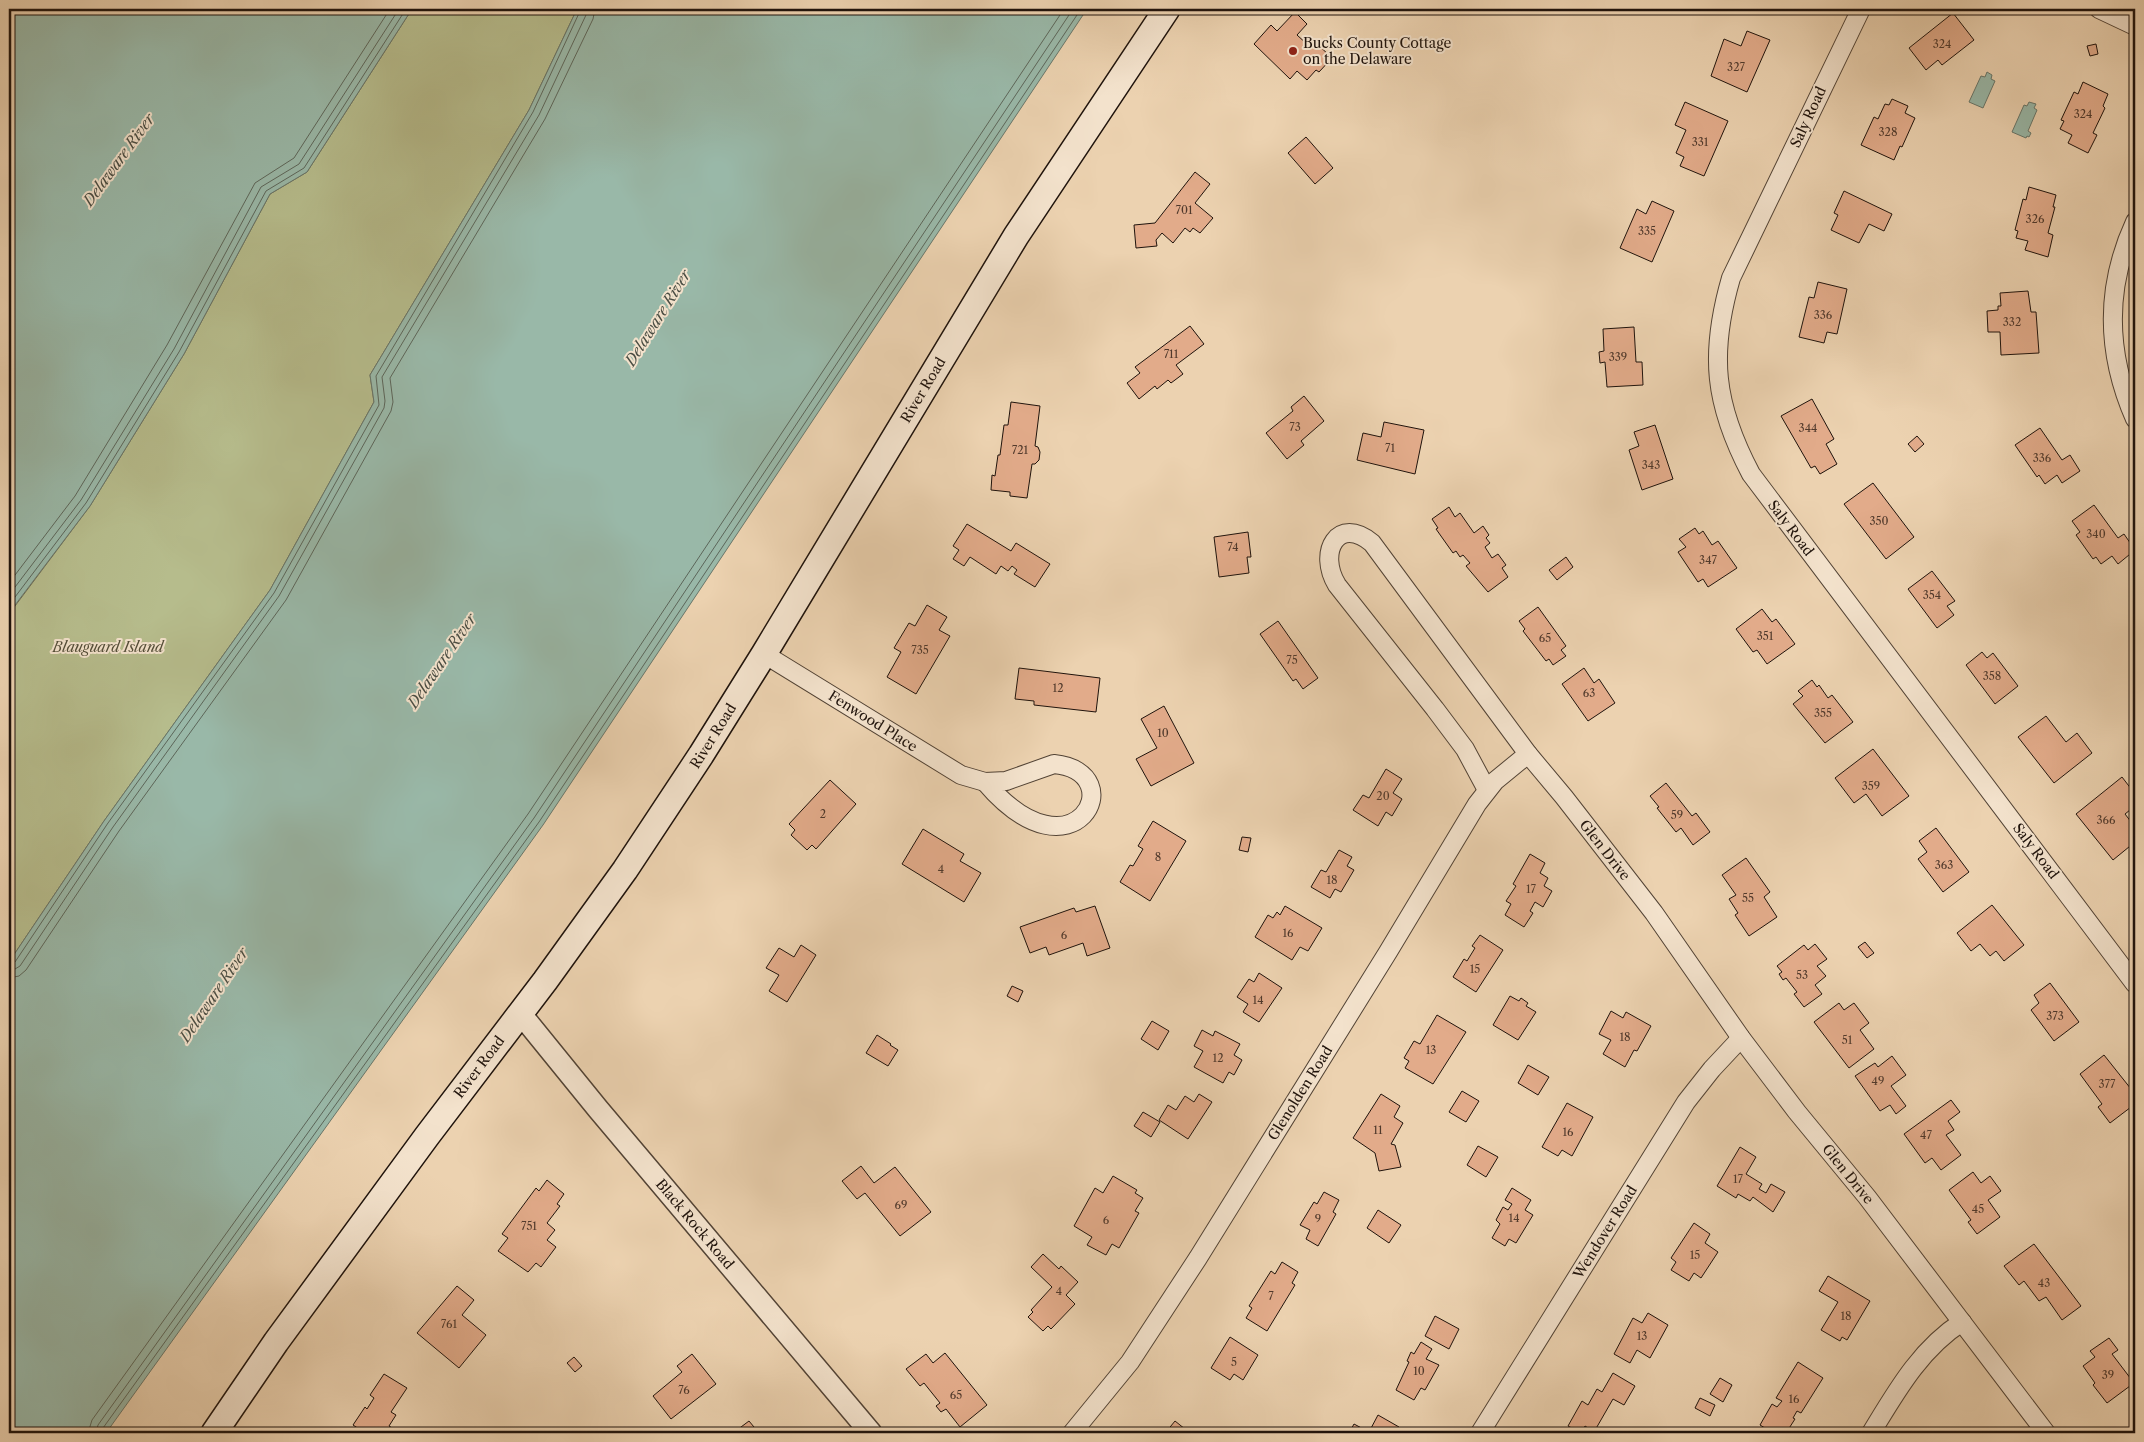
<svg xmlns="http://www.w3.org/2000/svg" width="2144" height="1442" viewBox="0 0 2144 1442" font-family="'Libre Caslon Text',serif">
<style>
.green{fill:#b6bc8c;stroke:#6a684c}
.water{fill:#99b8a8;stroke:#68766a}
.lines{fill:none;stroke-linecap:round;stroke-linejoin:round}
.shore{stroke:#5c665a;stroke-width:1}
.building{fill:#e2ab8a;stroke:#1f130c}
.minor-casing{stroke:#524335;stroke-width:20}
.tertiary-casing{stroke:#524335;stroke-width:24}
.secondary-casing{stroke:#1f130c;stroke-width:28}
.minor{stroke:#f3e2cc;stroke-width:18}
.tertiary{stroke:#f3e2cc;stroke-width:21}
.secondary{stroke:#f3e2cc;stroke-width:25}
.poi-dot{fill:#8f2418;stroke:#f3e2cc;stroke-width:2}
.labels{text-anchor:middle;stroke-width:4;stroke-linejoin:round;paint-order:stroke}
.number-label{font-size:11px;fill:#50392c}
.poi-label{font-size:14px;fill:#1f130c;stroke:#f3e2cc;text-anchor:start}
.street-label{font-size:14px;fill:#1f130c;stroke:#f3e2cc}
.park-label{font-size:14px;font-style:italic;fill:#544e39;stroke:#f3e2cc}
.water-label{font-size:15px;font-style:italic;fill:#4a4d43;stroke:#f3e2cc}
</style>
<rect width="100%" height="100%" fill="#ecd2b0"/>
<filter id="stains"><feTurbulence type="fractalNoise" baseFrequency=".004" numOctaves="4"/><feColorMatrix values="0 0 0 0 .2 0 0 0 0 .09 0 0 0 0 .02 0 0 0 .5 -.17"/></filter>
<radialGradient id="worn" r=".72"><stop offset=".6" stop-color="#630" stop-opacity="0"/><stop offset="1" stop-color="#630" stop-opacity=".3"/></radialGradient>
<polygon class="green" points="412,9 577,9 529,110 370,375 374,402 270,590 104,821 9,962 9,614 90,506 184,354 270,194 307,172"/>
<g class="water">
<polygon points="9,9 412,9 307,172 270,194 184,354 90,506 9,613"/>
<polygon points="577,9 1087,9 543,825 106,1433 9,1433 9,962 104,821 270,590 374,402 370,375 529,110"/>
<polygon points="1987,72 1992,75 1991,79 1995,81 1983,108 1969,102 1981,76 1985,77"/>
<polygon points="2029,102 2036,104 2034,108 2037,110 2028,131 2031,133 2029,137 2027,136 2026,138 2012,132 2024,105 2027,106"/>
</g>
<g class="lines">
<g class="shore">
<polyline points="9,583 75,496 167,345 255,183 294,158 390,9"/>
<polyline points="9,595 81,500 174,349 261,187 299,164 399,9"/>
<polyline points="9,605 86,503 179,352 266,191 304,168 406,9"/>
<polyline points="9,964 15,962 108,823 274,593 379,405 376,376 533,112 581,9"/>
<polyline points="9,970 15,969 20,966 113,827 279,596 384,408 385,401 382,377 539,115 586,15 588,9"/>
<polyline points="9,978 19,976 26,970 119,831 286,600 391,411 393,402 390,378 545,119 593,19 595,9"/>
<polyline points="88,1433 92,1420 528,814 1064,9"/>
<polyline points="96,1433 98,1425 534,818 1073,9"/>
<polyline points="102,1433 103,1428 539,822 1081,9"/>
</g>
</g>
<g class="building">
<polygon points="1295,12 1307,24 1297,35 1308,45 1313,40 1332,58 1319,72 1316,70 1307,80 1297,71 1290,79 1254,44 1271,25 1277,31"/>
<polygon points="1953,13 1974,40 1942,65 1938,60 1926,70 1909,48"/>
<polygon points="1747,31 1770,40 1747,92 1711,76 1724,39 1741,46"/>
<polygon points="2096,44 2098,54 2090,56 2087,46"/>
<polygon points="2083,82 2108,94 2103,106 2105,108 2093,133 2097,135 2088,153 2068,143 2072,135 2060,129 2064,121 2061,120 2074,92 2078,94"/>
<polygon points="1892,99 1908,106 1905,113 1915,118 1902,147 1900,146 1894,160 1861,145 1874,117 1878,119 1885,104 1889,105"/>
<polygon points="1685,102 1728,121 1704,176 1680,166 1684,157 1676,153 1686,130 1675,125"/>
<polygon points="1306,137 1333,168 1315,184 1288,153"/>
<polygon points="1195,172 1210,184 1195,203 1213,218 1200,233 1193,228 1190,232 1185,228 1173,243 1162,233 1156,240 1157,246 1136,248 1134,225 1155,223"/>
<polygon points="2029,187 2056,195 2053,207 2055,207 2048,233 2053,235 2048,257 2025,250 2028,241 2016,238 2018,231 2015,230 2023,199 2026,200"/>
<polygon points="1844,191 1892,214 1884,231 1869,224 1859,243 1831,230 1838,215 1834,213"/>
<polygon points="1652,201 1674,211 1652,262 1620,248 1637,209 1646,214"/>
<polygon points="1818,282 1847,289 1837,334 1827,332 1824,343 1799,337 1809,297 1814,298"/>
<polygon points="2028,291 2031,312 2036,312 2039,353 2001,355 2000,332 1988,332 1987,311 1998,310 1998,306 2001,306 2000,293"/>
<polygon points="1190,326 1204,344 1176,365 1183,374 1171,383 1168,380 1157,389 1155,386 1139,399 1127,383 1140,373 1135,367"/>
<polygon points="1634,327 1636,362 1642,362 1643,385 1607,387 1605,362 1600,363 1599,352 1604,351 1603,329"/>
<polygon points="1304,396 1324,421 1301,441 1304,445 1287,459 1266,433 1293,411 1291,407"/>
<polygon points="1812,399 1834,439 1826,444 1837,464 1820,474 1815,466 1811,468 1781,416"/>
<polygon points="1011,402 1040,406 1035,446 1038,447 1040,452 1039,460 1035,464 1032,464 1027,498 1010,496 1010,492 991,490 992,475 995,476 998,455 1000,455 1004,425 1008,425"/>
<polygon points="1384,422 1424,430 1415,474 1357,460 1363,433 1381,437"/>
<polygon points="1655,425 1673,479 1642,490 1629,450 1639,446 1634,432"/>
<polygon points="2040,428 2062,460 2070,455 2080,471 2062,483 2057,475 2045,484 2039,475 2037,477 2015,445"/>
<polygon points="1917,436 1924,444 1915,452 1908,444"/>
<polygon points="1873,483 1914,537 1886,559 1844,504"/>
<polygon points="2094,505 2118,538 2124,534 2135,550 2118,564 2112,556 2101,564 2096,557 2093,559 2076,535 2080,532 2072,521"/>
<polygon points="1449,507 1455,517 1460,513 1474,533 1483,526 1489,535 1486,538 1490,543 1485,547 1492,558 1498,554 1506,565 1502,568 1508,577 1488,592 1466,566 1470,563 1463,555 1460,557 1456,551 1453,553 1436,529 1438,528 1432,519"/>
<polygon points="967,524 1011,551 1016,543 1050,564 1035,587 1014,574 1017,570 1012,566 1008,571 1001,566 996,574 970,557 964,566 953,559 959,550 953,546"/>
<polygon points="1695,528 1699,534 1703,531 1712,545 1718,541 1737,568 1708,587 1703,579 1698,582 1678,552 1686,547 1679,539"/>
<polygon points="1248,532 1251,557 1247,557 1249,573 1219,577 1214,537"/>
<polygon points="1566,557 1573,567 1557,580 1549,570"/>
<polygon points="1932,571 1955,601 1947,606 1954,615 1937,628 1908,589"/>
<polygon points="927,605 947,617 939,630 950,636 916,694 887,677 901,652 894,648 909,623 915,626"/>
<polygon points="1538,607 1566,646 1561,650 1566,656 1553,665 1549,659 1546,661 1523,631 1525,629 1519,621"/>
<polygon points="1762,609 1772,622 1776,619 1795,644 1767,664 1757,650 1753,652 1736,629"/>
<polygon points="1278,621 1318,678 1303,689 1296,679 1293,681 1260,634"/>
<polygon points="1982,652 1987,658 1993,653 2018,686 1995,704 1966,665"/>
<polygon points="1019,668 1100,678 1096,712 1034,705 1034,701 1015,699"/>
<polygon points="1584,668 1594,683 1599,679 1615,703 1588,721 1562,684"/>
<polygon points="1812,680 1817,687 1819,685 1828,698 1832,695 1853,722 1825,743 1793,704 1803,696 1798,691"/>
<polygon points="1164,706 1194,763 1151,786 1136,759 1157,748 1141,719"/>
<polygon points="2046,716 2066,742 2077,733 2092,753 2054,783 2018,737"/>
<polygon points="1873,749 1909,796 1882,816 1866,794 1854,803 1835,778"/>
<polygon points="1386,769 1402,779 1393,793 1402,799 1392,816 1386,812 1378,826 1353,810 1363,795 1369,798"/>
<polygon points="2122,777 2135,794 2135,806 2125,814 2135,827 2130,833 2135,842 2113,860 2076,814"/>
<polygon points="830,780 856,804 816,849 812,845 807,850 791,835 795,830 789,824"/>
<polygon points="1666,783 1692,816 1696,813 1710,832 1693,845 1681,828 1676,832 1657,808 1659,807 1650,796"/>
<polygon points="1153,821 1186,841 1150,901 1120,882 1130,865 1133,866 1143,849 1138,846"/>
<polygon points="1936,828 1969,872 1943,892 1918,859 1927,852 1919,841"/>
<polygon points="923,829 964,854 960,861 981,873 964,902 902,864"/>
<polygon points="1242,837 1251,838 1248,852 1239,850"/>
<polygon points="1339,850 1352,857 1347,866 1354,870 1341,892 1335,889 1330,898 1311,887 1321,870 1326,872"/>
<polygon points="1530,854 1545,863 1540,873 1548,878 1544,886 1552,891 1543,907 1535,902 1530,911 1533,913 1524,927 1505,915 1511,904 1506,901 1516,886 1513,884"/>
<polygon points="1746,858 1770,892 1764,897 1777,917 1749,936 1735,915 1738,913 1729,899 1736,895 1722,875"/>
<polygon points="1992,905 2024,945 2004,961 1996,951 1990,956 1980,944 1971,951 1957,933"/>
<polygon points="1095,906 1110,948 1087,956 1083,943 1049,955 1046,947 1030,953 1020,927 1074,908 1076,912"/>
<polygon points="1285,906 1322,928 1308,951 1300,947 1292,960 1255,937 1268,915 1273,918 1277,912 1280,915"/>
<polygon points="1480,935 1503,950 1476,992 1453,977 1464,959 1467,961 1475,948 1472,946"/>
<polygon points="1865,942 1874,953 1867,958 1858,947"/>
<polygon points="1815,944 1827,959 1817,966 1826,976 1815,985 1822,994 1804,1007 1794,994 1797,992 1786,978 1783,980 1779,974 1782,972 1777,966 1804,945 1808,950"/>
<polygon points="801,945 816,955 787,1002 769,991 779,975 766,968 779,948 794,957"/>
<polygon points="1259,973 1282,988 1259,1022 1243,1012 1248,1004 1237,997 1249,979 1254,982"/>
<polygon points="2050,983 2079,1022 2054,1041 2031,1010 2039,1003 2034,995"/>
<polygon points="1012,986 1023,991 1018,1002 1007,996"/>
<polygon points="1510,996 1519,1001 1521,998 1528,1003 1526,1006 1536,1012 1518,1040 1493,1025"/>
<polygon points="1839,1003 1844,1010 1854,1003 1869,1023 1860,1030 1874,1049 1849,1068 1814,1022"/>
<polygon points="1611,1011 1623,1018 1626,1012 1651,1026 1637,1051 1634,1050 1625,1067 1603,1054 1611,1040 1599,1034"/>
<polygon points="1437,1015 1466,1032 1433,1084 1405,1068 1409,1061 1404,1058 1414,1041 1420,1044"/>
<polygon points="1152,1021 1169,1031 1158,1050 1141,1039"/>
<polygon points="1202,1030 1213,1036 1215,1031 1240,1044 1234,1055 1242,1060 1234,1075 1229,1072 1223,1083 1194,1067 1203,1051 1194,1046"/>
<polygon points="877,1035 891,1044 890,1045 898,1050 888,1066 866,1053"/>
<polygon points="2104,1055 2135,1094 2135,1104 2110,1123 2098,1107 2102,1104 2080,1074"/>
<polygon points="1892,1056 1906,1075 1891,1086 1906,1106 1896,1114 1890,1105 1880,1111 1855,1076 1875,1063 1878,1067"/>
<polygon points="1528,1065 1549,1077 1538,1095 1518,1083"/>
<polygon points="1462,1091 1479,1101 1466,1122 1449,1112"/>
<polygon points="1199,1094 1212,1102 1188,1139 1159,1120 1168,1105 1176,1110 1185,1096 1194,1102"/>
<polygon points="1381,1094 1400,1106 1394,1117 1403,1123 1391,1144 1395,1145 1401,1167 1379,1171 1375,1153 1353,1138"/>
<polygon points="1951,1100 1960,1112 1948,1121 1954,1130 1946,1135 1961,1155 1941,1170 1932,1158 1925,1163 1904,1134"/>
<polygon points="1567,1103 1593,1117 1572,1156 1562,1150 1558,1156 1542,1147"/>
<polygon points="1143,1112 1160,1122 1151,1137 1134,1126"/>
<polygon points="1478,1146 1498,1157 1486,1177 1467,1165"/>
<polygon points="1740,1147 1756,1157 1746,1174 1762,1184 1759,1189 1766,1193 1771,1184 1785,1192 1773,1212 1753,1197 1750,1201 1738,1194 1736,1198 1717,1186"/>
<polygon points="861,1166 874,1183 895,1167 931,1212 900,1236 865,1193 857,1199 842,1181"/>
<polygon points="1973,1172 1981,1183 1990,1176 2001,1191 1988,1200 2000,1217 1977,1234 1968,1222 1971,1220 1949,1190"/>
<polygon points="1113,1176 1137,1190 1135,1193 1143,1198 1135,1211 1139,1213 1119,1248 1112,1244 1106,1255 1087,1245 1092,1237 1074,1226 1095,1188 1103,1193"/>
<polygon points="547,1180 564,1194 557,1204 560,1206 547,1223 555,1230 547,1240 556,1247 541,1267 536,1263 528,1272 498,1251 508,1238 502,1234 536,1188 539,1191"/>
<polygon points="1512,1188 1531,1200 1525,1210 1533,1215 1516,1243 1509,1239 1505,1246 1492,1238 1500,1224 1496,1220 1503,1207 1508,1210 1512,1204 1505,1200"/>
<polygon points="1324,1192 1339,1200 1333,1212 1336,1214 1318,1246 1306,1239 1310,1230 1300,1225 1314,1202 1317,1204"/>
<polygon points="1378,1210 1401,1225 1389,1243 1367,1228"/>
<polygon points="1694,1223 1710,1234 1705,1243 1718,1252 1701,1278 1694,1273 1689,1281 1671,1270 1676,1262 1671,1258"/>
<polygon points="2034,1244 2081,1306 2062,1320 2046,1297 2039,1301 2024,1281 2019,1285 2004,1266"/>
<polygon points="1043,1254 1059,1269 1061,1266 1078,1282 1066,1295 1075,1304 1051,1329 1048,1326 1043,1331 1028,1317 1033,1312 1031,1310 1052,1287 1031,1267"/>
<polygon points="1282,1262 1298,1272 1292,1283 1295,1285 1267,1331 1246,1318 1252,1308 1249,1306 1271,1271 1275,1274"/>
<polygon points="1828,1276 1870,1301 1847,1340 1842,1337 1840,1341 1821,1330 1838,1302 1819,1291"/>
<polygon points="457,1286 474,1300 462,1315 486,1335 459,1368 417,1333"/>
<polygon points="1648,1313 1668,1325 1650,1358 1637,1350 1630,1363 1614,1354 1633,1318 1642,1323"/>
<polygon points="1435,1316 1459,1329 1449,1349 1425,1336"/>
<polygon points="1230,1337 1258,1355 1243,1380 1234,1374 1230,1380 1211,1368"/>
<polygon points="2109,1338 2118,1350 2112,1354 2134,1383 2107,1403 2093,1385 2095,1383 2083,1366 2095,1357 2090,1351"/>
<polygon points="1421,1342 1432,1349 1426,1359 1439,1365 1425,1390 1421,1388 1414,1400 1396,1390 1409,1362 1407,1361 1411,1352 1414,1354"/>
<polygon points="945,1353 987,1405 960,1427 946,1409 941,1412 936,1406 940,1403 924,1383 920,1386 906,1369 926,1354 933,1363"/>
<polygon points="692,1354 716,1384 671,1419 653,1396 682,1372 677,1366"/>
<polygon points="574,1357 582,1366 575,1372 567,1363"/>
<polygon points="1798,1362 1823,1378 1801,1413 1797,1411 1793,1418 1795,1419 1786,1433 1773,1433 1760,1425 1772,1404 1777,1407 1782,1401 1776,1398"/>
<polygon points="1613,1373 1635,1386 1624,1405 1613,1399 1594,1432 1585,1426 1581,1433 1568,1426 1582,1401 1588,1405 1597,1389 1602,1392"/>
<polygon points="384,1374 407,1388 391,1412 396,1415 389,1426 400,1433 365,1433 353,1425 365,1407 367,1409 374,1398 370,1395"/>
<polygon points="1720,1378 1732,1385 1723,1402 1710,1394"/>
<polygon points="1700,1398 1715,1405 1710,1416 1695,1408"/>
<polygon points="1378,1415 1399,1427 1395,1433 1349,1433 1354,1424 1369,1432"/>
<polygon points="749,1421 759,1433 733,1433"/>
<polygon points="1175,1421 1190,1433 1163,1433 1165,1431 1166,1432"/>
</g>
<g class="lines">
<defs>
<g id="minor">
<path d="M 1861,9 L 1731,278 C 1709,354 1714,404 1751,474 L 2135,984"/>
<polyline points="2099,9 2135,26"/>
<path d="M 2135,222 C 2105,287 2106,353 2135,419"/>
<polyline points="764,654 961,775 985,782"/>
<path d="M 1054,764 C 1134,772 1074,887 985,782 L 1006,781 Z"/>
<path d="M 1487,790 L 1465,749 L 1435,709 L 1337,585 C 1317,552 1338,515 1372,543 L 1528,754 L 1564,797 L 1654,913 L 1741,1038 L 1797,1112 L 1867,1197 L 2046,1433"/>
<polyline points="1072,1433 1130,1362 1198,1258 1388,952 1477,804 1495,781 1528,754"/>
<polyline points="1480,1433 1686,1102 1712,1069 1741,1038"/>
<path d="M 1871,1433 C 1896,1392 1920,1349 1962,1322"/>
</g>
<polyline id="tertiary" points="520,1013 598,1109 871,1433"/>
<polyline id="secondary" points="214,1433 276,1342 427,1136 545,981 625,870 701,755 764,654 1016,236 1167,9"/>
</defs>
<use href="#minor" class="minor-casing"/>
<use href="#tertiary" class="tertiary-casing"/>
<use href="#secondary" class="secondary-casing"/>
<use href="#minor" class="minor"/>
<use href="#tertiary" class="tertiary"/>
<use href="#secondary" class="secondary"/>
</g>
<circle class="poi-dot" cx="1293" cy="51" r="5"/>
<g class="labels">
<g class="number-label">
<text x="1942" y="48">324</text>
<text x="1736" y="71">327</text>
<text x="2083" y="118">324</text>
<text x="1888" y="136">328</text>
<text x="1700" y="146">331</text>
<text x="1184" y="214">701</text>
<text x="2035" y="223">326</text>
<text x="1647" y="235">335</text>
<text x="1823" y="319">336</text>
<text x="2012" y="326">332</text>
<text x="1171" y="358">711</text>
<text x="1618" y="361">339</text>
<text x="1295" y="431">73</text>
<text x="1808" y="432">344</text>
<text x="1390" y="452">71</text>
<text x="1020" y="454">721</text>
<text x="2042" y="462">336</text>
<text x="1651" y="469">343</text>
<text x="1879" y="525">350</text>
<text x="2096" y="538">340</text>
<text x="1233" y="551">74</text>
<text x="1708" y="564">347</text>
<text x="1932" y="599">354</text>
<text x="1765" y="640">351</text>
<text x="1545" y="642">65</text>
<text x="920" y="654">735</text>
<text x="1292" y="664">75</text>
<text x="1992" y="680">358</text>
<text x="1058" y="692">12</text>
<text x="1589" y="697">63</text>
<text x="1823" y="717">355</text>
<text x="1163" y="737">10</text>
<text x="1871" y="790">359</text>
<text x="1383" y="800">20</text>
<text x="823" y="818">2</text>
<text x="1677" y="819">59</text>
<text x="2106" y="824">366</text>
<text x="1158" y="861">8</text>
<text x="1944" y="869">363</text>
<text x="941" y="873">4</text>
<text x="1332" y="884">18</text>
<text x="1531" y="893">17</text>
<text x="1748" y="902">55</text>
<text x="1288" y="937">16</text>
<text x="1064" y="939">6</text>
<text x="1475" y="973">15</text>
<text x="1802" y="979">53</text>
<text x="1258" y="1004">14</text>
<text x="2055" y="1020">373</text>
<text x="1625" y="1041">18</text>
<text x="1847" y="1044">51</text>
<text x="1431" y="1054">13</text>
<text x="1218" y="1062">12</text>
<text x="1878" y="1085">49</text>
<text x="2107" y="1088">377</text>
<text x="1378" y="1134">11</text>
<text x="1568" y="1136">16</text>
<text x="1926" y="1139">47</text>
<text x="1738" y="1183">17</text>
<text x="901" y="1209">69</text>
<text x="1978" y="1213">45</text>
<text x="1514" y="1222">14</text>
<text x="1318" y="1223">9</text>
<text x="1106" y="1224">6</text>
<text x="529" y="1230">751</text>
<text x="1695" y="1259">15</text>
<text x="2044" y="1287">43</text>
<text x="1059" y="1295">4</text>
<text x="1271" y="1300">7</text>
<text x="1846" y="1320">18</text>
<text x="449" y="1328">761</text>
<text x="1642" y="1340">13</text>
<text x="1234" y="1366">5</text>
<text x="1419" y="1375">10</text>
<text x="2108" y="1379">39</text>
<text x="684" y="1394">76</text>
<text x="956" y="1399">65</text>
<text x="1794" y="1403">16</text>
</g>
<g class="poi-label">
<text x="1303" y="48">Bucks County Cottage<tspan x="1303" dy="16">on the Delaware</tspan></text>
</g>
<g class="street-label">
<text transform="translate(1808 117) rotate(-65)" y="5">Saly Road</text>
<text transform="translate(923 390) rotate(-59)" y="5">River Road</text>
<text transform="translate(1791 528) rotate(53)" y="5">Saly Road</text>
<text transform="translate(873 721) rotate(32)" y="5">Fenwood Place</text>
<text transform="translate(713 736) rotate(-58)" y="5">River Road</text>
<text transform="translate(1605 850) rotate(52)" y="5">Glen Drive</text>
<text transform="translate(2036 851) rotate(53)" y="5">Saly Road</text>
<text transform="translate(479 1067) rotate(-53)" y="5">River Road</text>
<text transform="translate(1300 1093) rotate(-58)" y="5">Glenolden Road</text>
<text transform="translate(1848 1174) rotate(51)" y="5">Glen Drive</text>
<text transform="translate(695 1224) rotate(50)" y="5">Black Rock Road</text>
<text transform="translate(1605 1232) rotate(-58)" y="5">Wendover Road</text>
</g>
<g class="park-label">
<text x="108" y="652">Blauguard Island</text>
</g>
<g class="water-label">
<text transform="translate(119 160) rotate(-54)" y="5">Delaware River</text>
<text transform="translate(658 318) rotate(-58)" y="5">Delaware River</text>
<text transform="translate(442 661) rotate(-56)" y="5">Delaware River</text>
<text transform="translate(214 995) rotate(-56)" y="5">Delaware River</text>
</g>
</g>
<rect width="2144" height="1442" fill="none" stroke="#ecd2b0" stroke-width="30"/>
<rect x="10" y="10" width="2124" height="1422" fill="none" stroke="#1f130c" stroke-width="2.5"/>
<rect x="15" y="15" width="2114" height="1412" fill="none" stroke="#1f130c"/>
<rect width="100%" height="100%" filter="url(#stains)"/>
<rect width="100%" height="100%" fill="url(#worn)"/>
</svg>
